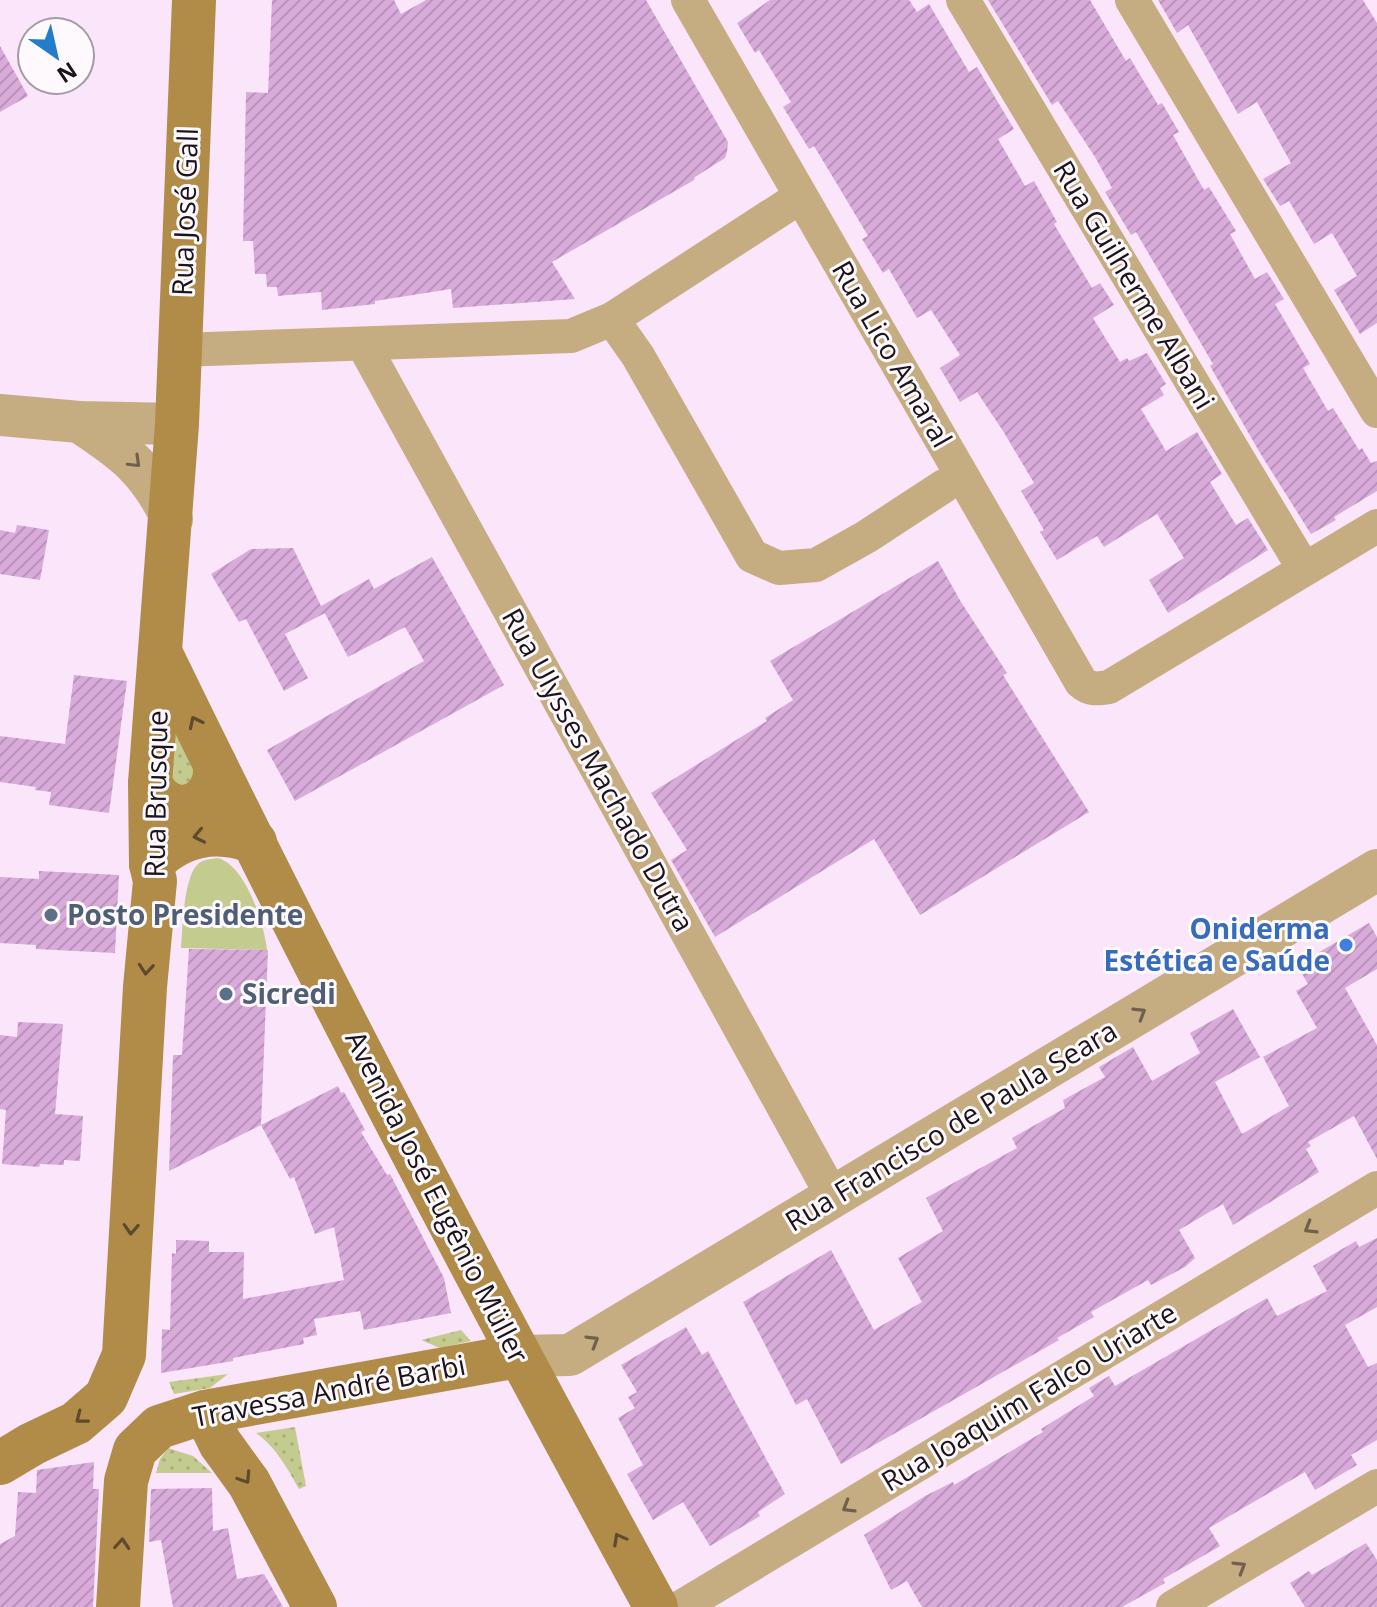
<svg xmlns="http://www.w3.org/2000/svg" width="1377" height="1607" viewBox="0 0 1377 1607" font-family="'Open Sans',sans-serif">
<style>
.grass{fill:url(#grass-dots)}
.park{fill:#c4cb8f}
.building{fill:url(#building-hatch)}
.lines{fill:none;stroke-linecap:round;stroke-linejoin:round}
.minor{stroke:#c5ac81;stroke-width:34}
.tertiary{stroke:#c5ac81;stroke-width:42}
.secondary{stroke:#b08c48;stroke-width:44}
.oneway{stroke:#70604e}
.oneway2{stroke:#5e4a2f}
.service-dot{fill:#5c6f8a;stroke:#fdf9fd;stroke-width:3}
.shop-dot{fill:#3f7fe0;stroke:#fdf9fd;stroke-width:3}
.labels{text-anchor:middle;stroke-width:6;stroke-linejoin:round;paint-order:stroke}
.street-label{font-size:28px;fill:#1b141b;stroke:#fdf9fd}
.service-label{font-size:28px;font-weight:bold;fill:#4e5e75;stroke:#fdf9fd;text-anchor:start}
.shop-label{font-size:28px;font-weight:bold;fill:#366cbe;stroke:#fdf9fd;text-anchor:end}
</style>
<defs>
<pattern id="grass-dots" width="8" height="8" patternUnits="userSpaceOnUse" patternTransform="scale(2)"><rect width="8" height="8" fill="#c4cb8f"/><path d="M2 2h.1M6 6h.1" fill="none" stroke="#a8ad7b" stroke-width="1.8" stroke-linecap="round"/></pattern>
<pattern id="building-hatch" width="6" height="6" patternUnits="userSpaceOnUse" patternTransform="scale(2)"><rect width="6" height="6" fill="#d8abda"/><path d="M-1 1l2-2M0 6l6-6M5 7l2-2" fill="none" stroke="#b992ba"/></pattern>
</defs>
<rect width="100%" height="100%" fill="#fae5fb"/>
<g class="grass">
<polygon points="171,713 198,768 193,786 176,788 167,771"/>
<polygon points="461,1330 471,1341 440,1348 421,1340"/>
<polygon points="228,1374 210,1388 174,1394 169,1382"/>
<path d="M 295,1427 L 306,1486 L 299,1489 C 287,1468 276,1447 256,1433 Z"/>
<polygon points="168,1448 193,1456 212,1473 156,1473 160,1459"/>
</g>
<path class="park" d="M 218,858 C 246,866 264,923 267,950 L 181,948 C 183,928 183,876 199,863 C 205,859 211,859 218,858 Z"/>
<g class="building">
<polygon points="272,0 394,0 401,14 426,0 646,0 728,142 727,152 725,158 695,177 694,180 552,262 575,299 453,308 451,289 375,301 375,304 322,310 321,292 278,296 277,287 267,287 266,274 255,274 253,241 243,241 246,92 268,93"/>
<polygon points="770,0 909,0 917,12 929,4 969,72 977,67 1014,129 998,139 1025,186 1034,181 1057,222 1054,224 1092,288 1100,283 1114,305 1093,318 1120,362 1127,358 1129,361 1147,353 1166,384 1160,388 1164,395 1141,409 1166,451 1197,432 1222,474 1210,482 1236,525 1248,518 1268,550 1168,613 1149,580 1184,558 1157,514 1104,547 1097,536 1057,560 1040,532 1044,530 1021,491 1034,483 1003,431 977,392 960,402 940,368 960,355 931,310 917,318 889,269 883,273 862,239 868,236 840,189 814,146 809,149 783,107 791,102 759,50 755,53 737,23"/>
<polygon points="988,0 1090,0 1126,61 1130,58 1158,105 1162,103 1179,132 1173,135 1204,190 1209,187 1236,231 1230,234 1255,279 1267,272 1284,299 1275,304 1310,364 1303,368 1328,411 1333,408 1359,450 1362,448 1371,463 1377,461 1377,491 1334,517 1336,520 1311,534 1260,453 1210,366 1213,364 1136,232 1131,235 1105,192 1112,188 1095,157 1058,101 1052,105"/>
<polygon points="1158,0 1363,0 1377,23 1377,323 1360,334 1334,290 1357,276 1332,233 1314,244 1289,201 1280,206 1263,179 1291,163 1257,102 1238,114 1188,25 1177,33"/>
<polygon points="0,46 28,96 0,112"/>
<polygon points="17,525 49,530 40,580 0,574 0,530 15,533"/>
<polygon points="293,548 321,606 369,579 374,589 432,557 504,685 295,801 267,750 424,661 405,627 348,657 322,608 325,613 285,634 308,678 284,691 246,619 239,622 211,574 251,549"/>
<polygon points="938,561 961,602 1007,673 1003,675 1089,812 920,915 874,839 715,937 671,860 687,850 651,793 767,721 765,718 793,700 770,661"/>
<polygon points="74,675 127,681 109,813 49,805 51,792 35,790 36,787 0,782 0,736 65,744"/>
<polygon points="39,871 119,875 115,953 36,949 36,945 0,943 0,877 39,879"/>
<polygon points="1369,923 1377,937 1377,969 1345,988 1377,1045 1377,1159 1354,1116 1308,1142 1311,1146 1306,1149 1319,1172 1233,1225 1223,1204 1179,1230 1195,1258 1185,1267 1151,1285 1148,1280 1091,1312 1094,1317 1057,1338 1059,1340 841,1464 807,1399 796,1405 743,1302 831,1250 874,1330 922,1302 898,1258 943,1231 926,1198 1017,1148 1012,1138 1065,1108 1063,1100 1105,1077 1099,1067 1133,1047 1152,1081 1200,1053 1190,1033 1233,1009 1260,1057 1215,1082 1242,1134 1289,1106 1263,1057 1317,1028 1296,991 1308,984 1297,965"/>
<polygon points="189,949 268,950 261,1125 169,1171 173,1055 182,1055"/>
<polygon points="18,1022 63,1024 55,1114 83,1116 80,1161 64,1160 64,1165 40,1164 39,1167 2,1164 6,1110 0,1109 0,1035 17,1037"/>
<polygon points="338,1086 341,1093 344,1092 365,1130 361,1132 387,1175 390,1174 444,1278 451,1313 364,1330 360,1311 314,1319 317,1335 303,1338 304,1344 233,1358 233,1361 161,1373 162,1329 170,1330 172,1253 176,1254 176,1240 209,1241 209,1252 244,1252 243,1299 344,1280 334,1227 315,1234 294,1177 290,1179 261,1125"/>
<polygon points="1377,1238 1377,1307 1345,1325 1368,1367 1377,1363 1377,1440 1351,1455 1357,1465 1315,1490 1305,1472 1209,1528 1220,1546 1163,1579 1165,1583 1122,1607 922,1607 907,1581 891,1590 864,1535 925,1496 953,1482 954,1485 1043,1432 1041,1429 1094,1396 1089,1388 1109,1376 1115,1386 1267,1298 1277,1316 1327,1291 1313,1266 1356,1241 1359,1247"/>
<polygon points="686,1327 702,1355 708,1351 785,1494 758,1512 760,1516 710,1546 683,1502 653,1520 627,1474 643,1465 618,1418 635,1408 628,1397 637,1392 621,1365"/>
<polygon points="94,1462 93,1489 99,1489 93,1607 0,1607 0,1544 15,1536 18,1492 36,1493 37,1470"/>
<polygon points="212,1488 213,1531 228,1528 237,1579 264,1574 283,1607 173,1607 161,1540 149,1542 151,1489"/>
<polygon points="1366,1543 1377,1560 1377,1607 1305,1607 1290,1583 1309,1571 1312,1575"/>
</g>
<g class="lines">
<g class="minor">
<path d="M 688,0 L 1081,682 C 1090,690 1097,689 1109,687 L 1377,526"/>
<polyline points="963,0 1304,569"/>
<polyline points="1132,0 1377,411"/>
<polyline points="612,319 638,356 752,556 779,568 816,565 866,537 944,486"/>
<polyline points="363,344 833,1197"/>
<polyline points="180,350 571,336 612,319 800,197"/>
<polyline points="681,1607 1377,1188"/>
<polyline points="1173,1607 1377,1486"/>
</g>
<g class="tertiary">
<polyline points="0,415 79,422 177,424"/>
<path d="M 79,422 C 125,452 148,469 172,519"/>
<polyline points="518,1356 570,1355 1377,870"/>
</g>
<g class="secondary">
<path d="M 161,654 C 317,976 484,1293 656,1607"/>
<path d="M 150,783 C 169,824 219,808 215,764"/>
<path d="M 151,864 C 180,834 216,827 255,842"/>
<polyline points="205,1412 220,1443 249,1483 315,1607"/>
<polyline points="0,1463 32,1444 76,1423 106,1397 124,1355 145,987 155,881 151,864 150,783 177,424 194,0"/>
<polyline points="118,1607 126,1481 135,1450 159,1427 205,1412 518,1356"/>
</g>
</g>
<defs><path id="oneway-chevron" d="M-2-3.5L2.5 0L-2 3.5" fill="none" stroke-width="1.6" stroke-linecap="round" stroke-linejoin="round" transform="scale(2)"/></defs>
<g class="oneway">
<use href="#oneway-chevron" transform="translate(135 462) rotate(44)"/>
<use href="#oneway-chevron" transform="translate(1140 1013) rotate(-31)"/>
<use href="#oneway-chevron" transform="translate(1310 1228) rotate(149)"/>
<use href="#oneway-chevron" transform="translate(593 1341) rotate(-31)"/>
<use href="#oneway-chevron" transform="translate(848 1507) rotate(149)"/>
<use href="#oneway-chevron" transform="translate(1240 1567) rotate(-31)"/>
</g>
<g class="oneway2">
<use href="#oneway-chevron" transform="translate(195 722) rotate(-116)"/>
<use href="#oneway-chevron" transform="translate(199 836) rotate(168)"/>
<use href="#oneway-chevron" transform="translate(146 969) rotate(95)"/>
<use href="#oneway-chevron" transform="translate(131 1229) rotate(93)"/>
<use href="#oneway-chevron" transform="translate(81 1418) rotate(142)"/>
<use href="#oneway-chevron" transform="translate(245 1478) rotate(57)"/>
<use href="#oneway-chevron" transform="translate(619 1539) rotate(-119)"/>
<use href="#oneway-chevron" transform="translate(122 1544) rotate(-86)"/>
</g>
<g class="service-dot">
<circle cx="51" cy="915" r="8"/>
<circle cx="226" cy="994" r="8"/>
</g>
<circle class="shop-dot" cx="1346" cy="945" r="8"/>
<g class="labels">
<g class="street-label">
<text transform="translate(185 212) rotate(-88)" y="10">Rua José Gall</text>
<text transform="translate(1134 285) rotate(59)" y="10">Rua Guilherme Albani</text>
<text transform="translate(892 354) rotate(60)" y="10">Rua Lico Amaral</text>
<text transform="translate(598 770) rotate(61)" y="10">Rua Ulysses Machado Dutra</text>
<text transform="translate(156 794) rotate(-89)" y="10">Rua Brusque</text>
<text transform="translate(951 1126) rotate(-31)" y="10">Rua Francisco de Paula Seara</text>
<text transform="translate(437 1197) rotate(63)" y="10">Avenida José Eugênio Müller</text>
<text transform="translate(329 1391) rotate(-11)" y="10">Travessa André Barbi</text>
<text transform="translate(1029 1397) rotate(-31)" y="10">Rua Joaquim Falco Uriarte</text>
</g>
<g class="service-label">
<text x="67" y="925">Posto Presidente</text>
<text x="242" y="1004">Sicredi</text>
</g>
<g class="shop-label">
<text x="1330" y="939">Oniderma<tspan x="1330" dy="32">Estética e Saúde</tspan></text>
</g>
</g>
<g transform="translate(56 56) rotate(146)"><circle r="38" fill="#fdf9fd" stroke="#a39da3" stroke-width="2"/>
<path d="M0-6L14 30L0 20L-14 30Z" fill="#237dca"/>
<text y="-12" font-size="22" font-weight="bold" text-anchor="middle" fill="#1b141b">N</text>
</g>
</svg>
